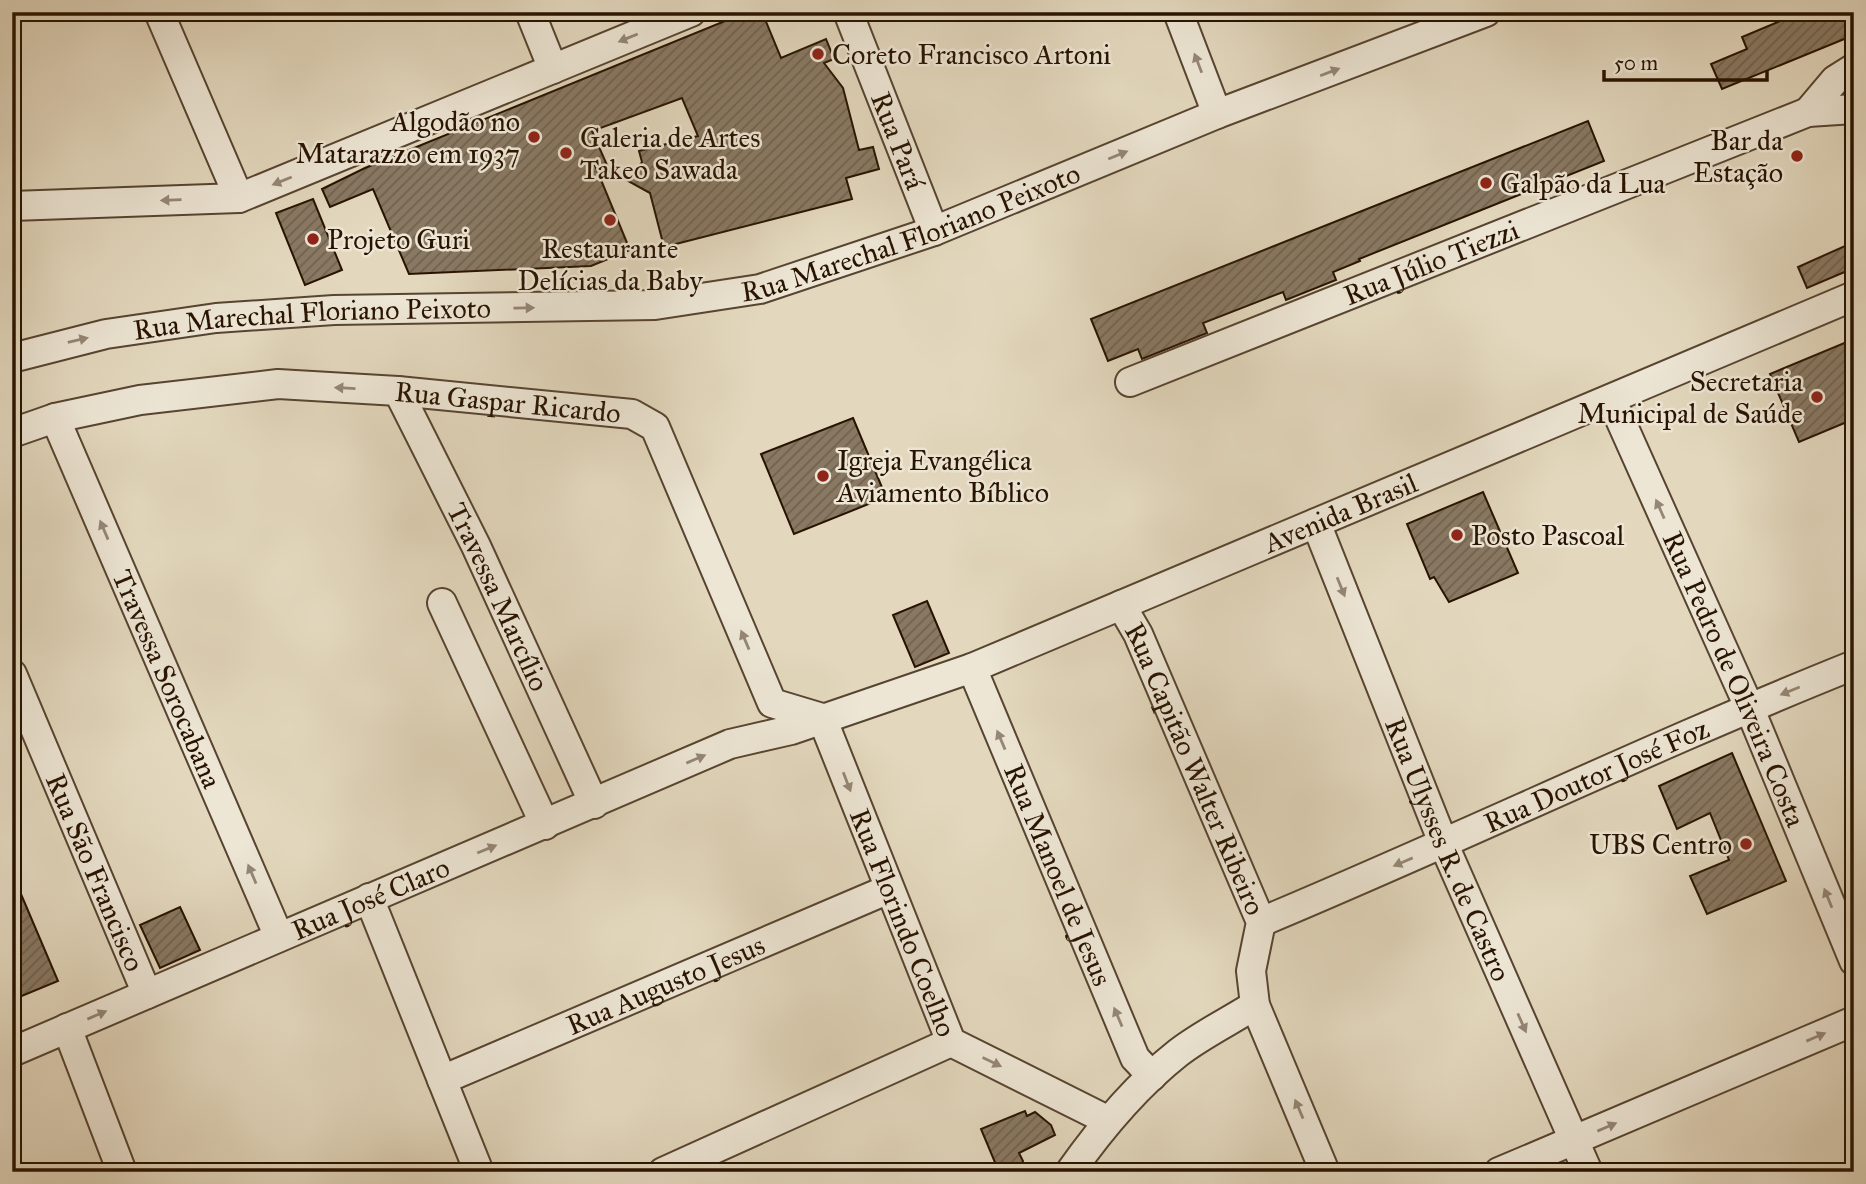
<svg xmlns="http://www.w3.org/2000/svg" width="1866" height="1184" viewBox="0 0 1866 1184" font-family="'IM FELL Great Primer',serif">
<style>
.building{fill:url(#building-hatch);stroke:#281300;stroke-width:2}
.lines{fill:none;stroke-linecap:round;stroke-linejoin:round}
.minor-casing{stroke:#574430;stroke-width:32}
.minor{stroke:#ede6d5;stroke-width:28}
.oneway{fill:#948775}
.poi-dot{fill:#8f2418;stroke:#ede6d5;stroke-width:2.5}
.labels{text-anchor:middle;stroke-width:5;stroke-linejoin:round;paint-order:stroke}
.poi-label{font-size:28px;fill:#281300;stroke:#ede6d5;text-anchor:start}
.street-label{font-size:28px;fill:#281300;stroke:#ede6d5}
</style>
<defs>
<pattern id="building-hatch" width="6" height="6" patternUnits="userSpaceOnUse" patternTransform="scale(1.75)"><rect width="6" height="6" fill="#897963"/><path d="M-1 1l2-2M0 6l6-6M5 7l2-2" fill="none" stroke="#70624f"/></pattern>
</defs>
<rect width="100%" height="100%" fill="#e3d8be"/>
<filter id="stains"><feTurbulence type="fractalNoise" baseFrequency=".00286" numOctaves="4"/><feColorMatrix values="0 0 0 0 .2 0 0 0 0 .09 0 0 0 0 .02 0 0 0 .5 -.17"/></filter>
<radialGradient id="worn" r=".72"><stop offset=".6" stop-color="#630" stop-opacity="0"/><stop offset="1" stop-color="#630" stop-opacity=".3"/></radialGradient>
<g class="building">
<polygon points="747,12 762,12 781,58 826,39 834,59 824,63 843,88 859,150 873,147 879,169 846,178 852,199 664,247 650,193 628,181 642,162 639,151 698,136 682,98 592,131 610,172 594,163 630,250 591,266 409,274 373,189 330,207 322,189 365,168"/>
<polygon points="1802,12 1854,12 1854,35 1722,89 1711,64 1747,49 1742,37"/>
<polygon points="1588,121 1604,161 1359,259 1360,261 1333,272 1336,280 1286,300 1283,292 1203,323 1207,333 1142,359 1138,349 1108,361 1091,319"/>
<polygon points="313,199 342,270 305,285 276,213"/>
<polygon points="1854,242 1854,268 1807,288 1798,267"/>
<polygon points="1854,339 1854,419 1799,442 1770,374"/>
<polygon points="853,418 886,497 794,534 761,454"/>
<polygon points="1483,492 1518,573 1449,602 1434,577 1430,579 1407,524"/>
<polygon points="927,601 949,653 915,667 893,615"/>
<polygon points="1732,753 1786,881 1707,914 1690,876 1729,860 1710,813 1677,829 1659,786"/>
<polygon points="12,873 58,981 12,1000"/>
<polygon points="180,907 200,950 160,968 140,925"/>
<polygon points="1025,1111 1027,1116 1035,1112 1051,1125 1055,1135 1019,1153 1023,1161 1019,1172 999,1172 981,1129"/>
</g>
<g class="lines">
<defs>
<g id="minor">
<polyline points="159,12 239,198"/>
<polyline points="530,12 553,69"/>
<path id="s1" d="M 848,12 L 934,231"/>
<polyline points="1178,12 1217,114"/>
<polyline points="1808,112 1835,80 1854,68"/>
<polyline points="12,206 239,198 691,12"/>
<path id="s2" d="M 12,358 L 106,334 L 216,318 L 334,310 L 655,305 L 760,289 L 934,231 L 1217,114 L 1486,12"/>
<path id="s3" d="M 1130,382 L 1808,112 L 1854,109"/>
<path id="s4" d="M 398,391 L 476,546 L 594,804"/>
<path id="s5" d="M 1611,399 L 1749,707 L 1854,961"/>
<path id="s6" d="M 55,418 L 279,937"/>
<path id="s7" d="M 12,433 L 55,418 L 140,400 L 278,384 L 398,391 L 632,414 L 655,427 L 772,703 L 822,718"/>
<path id="s8" d="M 1316,523 L 1444,845 L 1588,1172"/>
<polyline points="442,603 545,825"/>
<path id="s9" d="M 1121,605 L 1138,634 L 1261,922 L 1251,971 L 1255,1005 L 1325,1172"/>
<path id="s10" d="M 972,668 L 1135,1058 L 1152,1076"/>
<path id="s11" d="M 12,674 L 147,994"/>
<path id="s12" d="M 822,718 L 951,1042 L 1107,1120"/>
<polyline points="369,898 479,1172"/>
<path id="s13" d="M 1261,922 C 1460,839 1654,745 1854,665"/>
<polyline points="67,1028 122,1172"/>
<path id="s14" d="M 12,1052 L 730,744 L 791,730 L 972,668 L 1854,296"/>
<path id="s15" d="M 442,1080 L 889,889"/>
<polyline points="663,1172 951,1042"/>
<path d="M 1070,1172 C 1101,1128 1135,1087 1178,1053 C 1201,1035 1230,1021 1255,1005"/>
<polyline points="1499,1172 1854,1021"/>
</g>
</defs>
<use href="#minor" class="minor-casing"/>
<use href="#minor" class="minor"/>
</g>
<defs><path id="oneway-solid" d="M-6-.8H1V-3.2L6.5 0L1 3.2V.8H-6Z" transform="scale(1.75)"/></defs>
<g class="oneway">
<use href="#oneway-solid" transform="translate(628 38) rotate(158)"/>
<use href="#oneway-solid" transform="translate(1198 63) rotate(-111)"/>
<use href="#oneway-solid" transform="translate(1330 72) rotate(-21)"/>
<use href="#oneway-solid" transform="translate(1118 155) rotate(-22)"/>
<use href="#oneway-solid" transform="translate(282 181) rotate(158)"/>
<use href="#oneway-solid" transform="translate(171 200) rotate(178)"/>
<use href="#oneway-solid" transform="translate(524 308) rotate(-1)"/>
<use href="#oneway-solid" transform="translate(78 340) rotate(-13)"/>
<use href="#oneway-solid" transform="translate(345 388) rotate(-177)"/>
<use href="#oneway-solid" transform="translate(1660 509) rotate(-114)"/>
<use href="#oneway-solid" transform="translate(104 530) rotate(-113)"/>
<use href="#oneway-solid" transform="translate(1341 587) rotate(68)"/>
<use href="#oneway-solid" transform="translate(745 640) rotate(-113)"/>
<use href="#oneway-solid" transform="translate(1790 691) rotate(158)"/>
<use href="#oneway-solid" transform="translate(1001 740) rotate(-113)"/>
<use href="#oneway-solid" transform="translate(696 759) rotate(-23)"/>
<use href="#oneway-solid" transform="translate(847 782) rotate(69)"/>
<use href="#oneway-solid" transform="translate(487 849) rotate(-22)"/>
<use href="#oneway-solid" transform="translate(1403 862) rotate(157)"/>
<use href="#oneway-solid" transform="translate(252 874) rotate(-113)"/>
<use href="#oneway-solid" transform="translate(1828 898) rotate(-112)"/>
<use href="#oneway-solid" transform="translate(97 1015) rotate(-23)"/>
<use href="#oneway-solid" transform="translate(1118 1017) rotate(-113)"/>
<use href="#oneway-solid" transform="translate(1522 1023) rotate(66)"/>
<use href="#oneway-solid" transform="translate(1816 1037) rotate(-23)"/>
<use href="#oneway-solid" transform="translate(992 1062) rotate(26)"/>
<use href="#oneway-solid" transform="translate(1299 1109) rotate(-113)"/>
<use href="#oneway-solid" transform="translate(1607 1127) rotate(-23)"/>
</g>
<g class="poi-dot">
<circle cx="818" cy="54" r="7"/>
<circle cx="534" cy="137" r="7"/>
<circle cx="566" cy="153" r="7"/>
<circle cx="1797" cy="156" r="7"/>
<circle cx="1486" cy="183" r="7"/>
<circle cx="610" cy="220" r="7"/>
<circle cx="313" cy="239" r="7"/>
<circle cx="1817" cy="397" r="7"/>
<circle cx="823" cy="476" r="7"/>
<circle cx="1457" cy="535" r="7"/>
<circle cx="1746" cy="844" r="7"/>
</g>
<g class="labels">
<g class="poi-label">
<text x="832" y="64">Coreto Francisco Artoni</text>
<text x="520" y="131" text-anchor="end">Algodão no<tspan x="520" dy="32">Matarazzo em 1937</tspan></text>
<text x="580" y="147">Galeria de Artes<tspan x="580" dy="32">Takeo Sawada</tspan></text>
<text x="1783" y="150" text-anchor="end">Bar da<tspan x="1783" dy="32">Estação</tspan></text>
<text x="1500" y="193">Galpão da Lua</text>
<text x="327" y="249">Projeto Guri</text>
<text x="610" y="258" text-anchor="middle">Restaurante<tspan x="610" dy="32">Delícias da Baby</tspan></text>
<text x="1803" y="391" text-anchor="end">Secretaria<tspan x="1803" dy="32">Municipal de Saúde</tspan></text>
<text x="837" y="470">Igreja Evangélica<tspan x="837" dy="32">Aviamento Bíblico</tspan></text>
<text x="1471" y="545">Posto Pascoal</text>
<text x="1732" y="854" text-anchor="end">UBS Centro</text>
</g>
<g class="street-label">
<text dy="10" stroke="none"><textPath href="#s1" startOffset="138">Rua Pará</textPath></text>
<text dy="10" stroke="none"><textPath href="#s2" startOffset="914">Rua Marechal Floriano Peixoto</textPath></text>
<text dy="10" stroke="none"><textPath href="#s3" startOffset="324">Rua Júlio Tiezzi</textPath></text>
<text dy="10" stroke="none"><textPath href="#s2" startOffset="304">Rua Marechal Floriano Peixoto</textPath></text>
<text dy="10" stroke="none"><textPath href="#s7" startOffset="502">Rua Gaspar Ricardo</textPath></text>
<text dy="10" stroke="none"><textPath href="#s14" startOffset="1435">Avenida Brasil</textPath></text>
<text dy="10" stroke="none"><textPath href="#s4" startOffset="229">Travessa Marcílio</textPath></text>
<text dy="10" stroke="none"><textPath href="#s6" startOffset="284">Travessa Sorocabana</textPath></text>
<text dy="10" stroke="none"><textPath href="#s5" startOffset="306">Rua Pedro de Oliveira Costa</textPath></text>
<text dy="10" stroke="none"><textPath href="#s9" startOffset="180">Rua Capitão Walter Ribeiro</textPath></text>
<text dy="10" stroke="none"><textPath href="#s13" startOffset="366">Rua Doutor José Foz</textPath></text>
<text dy="10" stroke="none"><textPath href="#s8" startOffset="352">Rua Ulysses R. de Castro</textPath></text>
<text dy="10" stroke="none"><textPath href="#s11" startOffset="215">Rua São Francisco</textPath></text>
<text dy="10" stroke="none"><textPath href="#s10" startOffset="224">Rua Manoel de Jesus</textPath></text>
<text dy="10" stroke="none"><textPath href="#s14" startOffset="390">Rua José Claro</textPath></text>
<text dy="10" stroke="none"><textPath href="#s12" startOffset="220">Rua Florindo Coelho</textPath></text>
<text dy="10" stroke="none"><textPath href="#s15" startOffset="243">Rua Augusto Jesus</textPath></text>
</g>
</g>
<rect width="1866" height="1184" fill="none" stroke="#e3d8be" stroke-width="42"/>
<rect x="14" y="14" width="1838" height="1156" fill="none" stroke="#281300" stroke-width="3.5"/>
<rect x="21" y="21" width="1824" height="1142" fill="none" stroke="#281300" stroke-width="2"/>
<path d="M1604 70v10h163v-10" fill="none" stroke="#281300" stroke-width="3.5"/>
<text x="1614" y="70" font-size="21" fill="#281300" stroke="#ede6d5" stroke-width="5" paint-order="stroke">50 m</text>
<rect width="100%" height="100%" filter="url(#stains)"/>
<rect width="100%" height="100%" fill="url(#worn)"/>
</svg>
